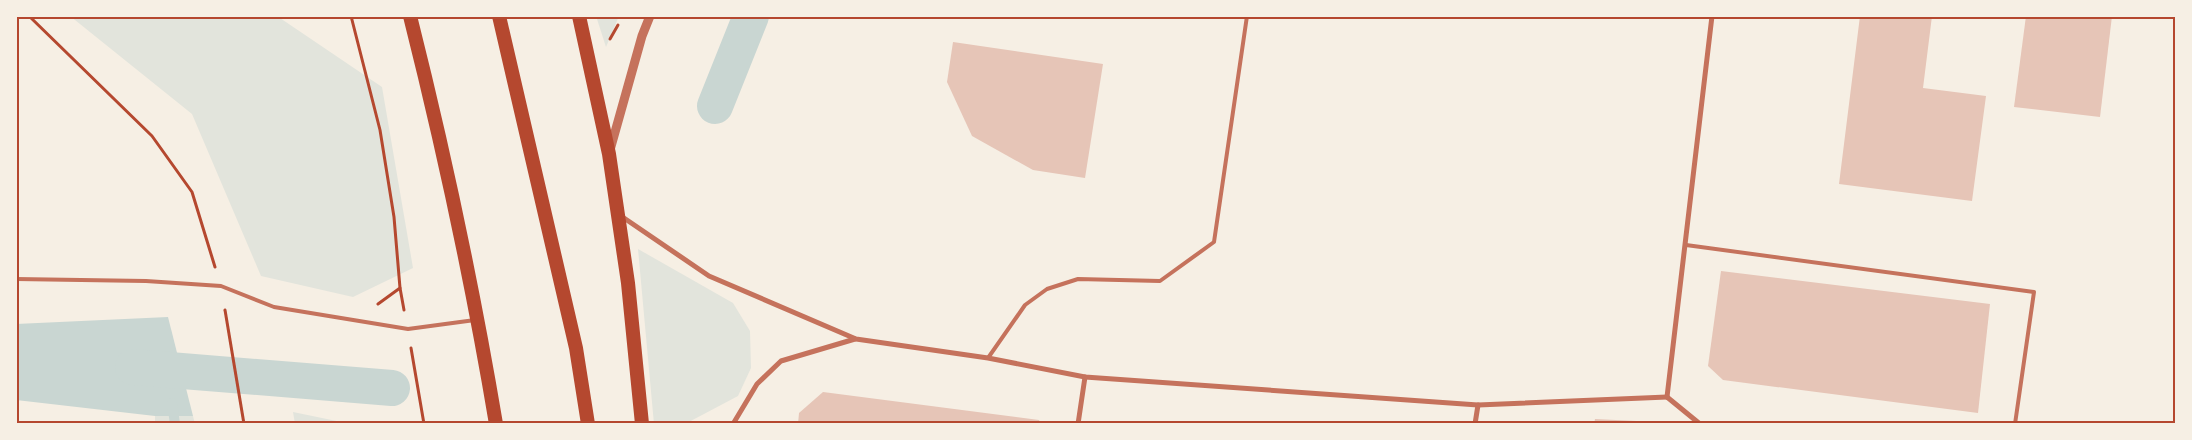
<svg xmlns="http://www.w3.org/2000/svg" width="2192" height="440" viewBox="0 0 2192 440" font-family="'Titillium Web',sans-serif">
<style>
.green{fill:#e2e4dc}
.water{fill:#c9d6d2}
.lines{fill:none;stroke-linecap:round;stroke-linejoin:round}
.stream{stroke:#c9d6d2;stroke-width:10}
.canal{stroke:#c9d6d2;stroke-width:36}
.building{fill:#e6c5b7}
.path{stroke:#b5482f;stroke-width:3}
.service{stroke:#c5725c;stroke-width:4}
.minor{stroke:#c5725c;stroke-width:5}
.tertiary{stroke:#c5725c;stroke-width:9}
.trunk{stroke:#b5482f;stroke-width:14}
.neatline{fill:none;stroke:#b5482f;stroke-width:2}
</style>
<rect width="100%" height="100%" fill="#f6efe4"/>
<g class="green">
<polygon points="70,16 277,16 382,87 413,268 353,297 261,276 192,114"/>
<polygon points="596,16 619,16 606,47"/>
<polygon points="638,249 733,303 750,331 751,368 738,396 685,424 654,424"/>
<polygon points="293,412 351,424 295,424"/>
<polygon points="155,416 193,416 195,424 155,424"/>
</g>
<polygon class="water" points="168,317 193,416 155,416 16,400 16,324"/>
<g class="lines">
<polyline class="stream" points="172,403 175,424"/>
<g class="canal">
<polyline points="715,106 751,16"/>
<polyline points="133,367 392,388"/>
</g>
</g>
<g class="building">
<polygon points="1860,16 1932,16 1923,88 1986,96 1972,201 1839,184"/>
<polygon points="2026,16 2112,16 2100,117 2014,107"/>
<polygon points="953,42 1103,64 1085,178 1033,170 972,136 947,82"/>
<polygon points="1721,271 1990,304 1978,413 1723,380 1708,366"/>
<polygon points="823,392 1039,420 1041,424 798,424 799,413"/>
<polygon points="1595,419 1657,422 1657,424 1594,424"/>
</g>
<g class="lines">
<g class="path">
<polyline points="29,16 152,136 192,192 215,267"/>
<polyline points="351,16 380,130 394,217 400,288 378,304"/>
<polyline points="610,39 618,25"/>
<polyline points="400,288 404,310"/>
<polyline points="225,310 244,424"/>
<polyline points="411,348 424,424"/>
</g>
<g class="service">
<polyline points="1686,245 2034,292 2015,424"/>
<polyline points="16,279 146,281 221,286 274,307 408,329 475,320"/>
<polyline points="988,358 1025,305 1047,289 1078,279 1160,281 1214,242 1247,16"/>
</g>
<g class="minor">
<polyline points="621,216 709,276 856,339 988,358 1085,377 1478,405 1667,397"/>
<polyline points="1667,397 1712,16"/>
<polyline points="1667,397 1700,424"/>
<polyline points="733,424 757,384 781,361 855,339"/>
<polyline points="1078,424 1085,377"/>
<polyline points="1475,424 1478,405"/>
</g>
<polyline class="tertiary" points="610,150 642,36 650,16"/>
<g class="trunk">
<path d="M 410,16 C 444,151 473,287 496,424"/>
<polyline points="499,16 576,348 588,424"/>
<polyline points="579,16 609,154 628,283 642,424"/>
</g>
</g>
<rect width="2192" height="440" fill="none" stroke="#f6efe4" stroke-width="35"/>
<rect x="18" y="18" width="2156" height="404" class="neatline"/>
</svg>
